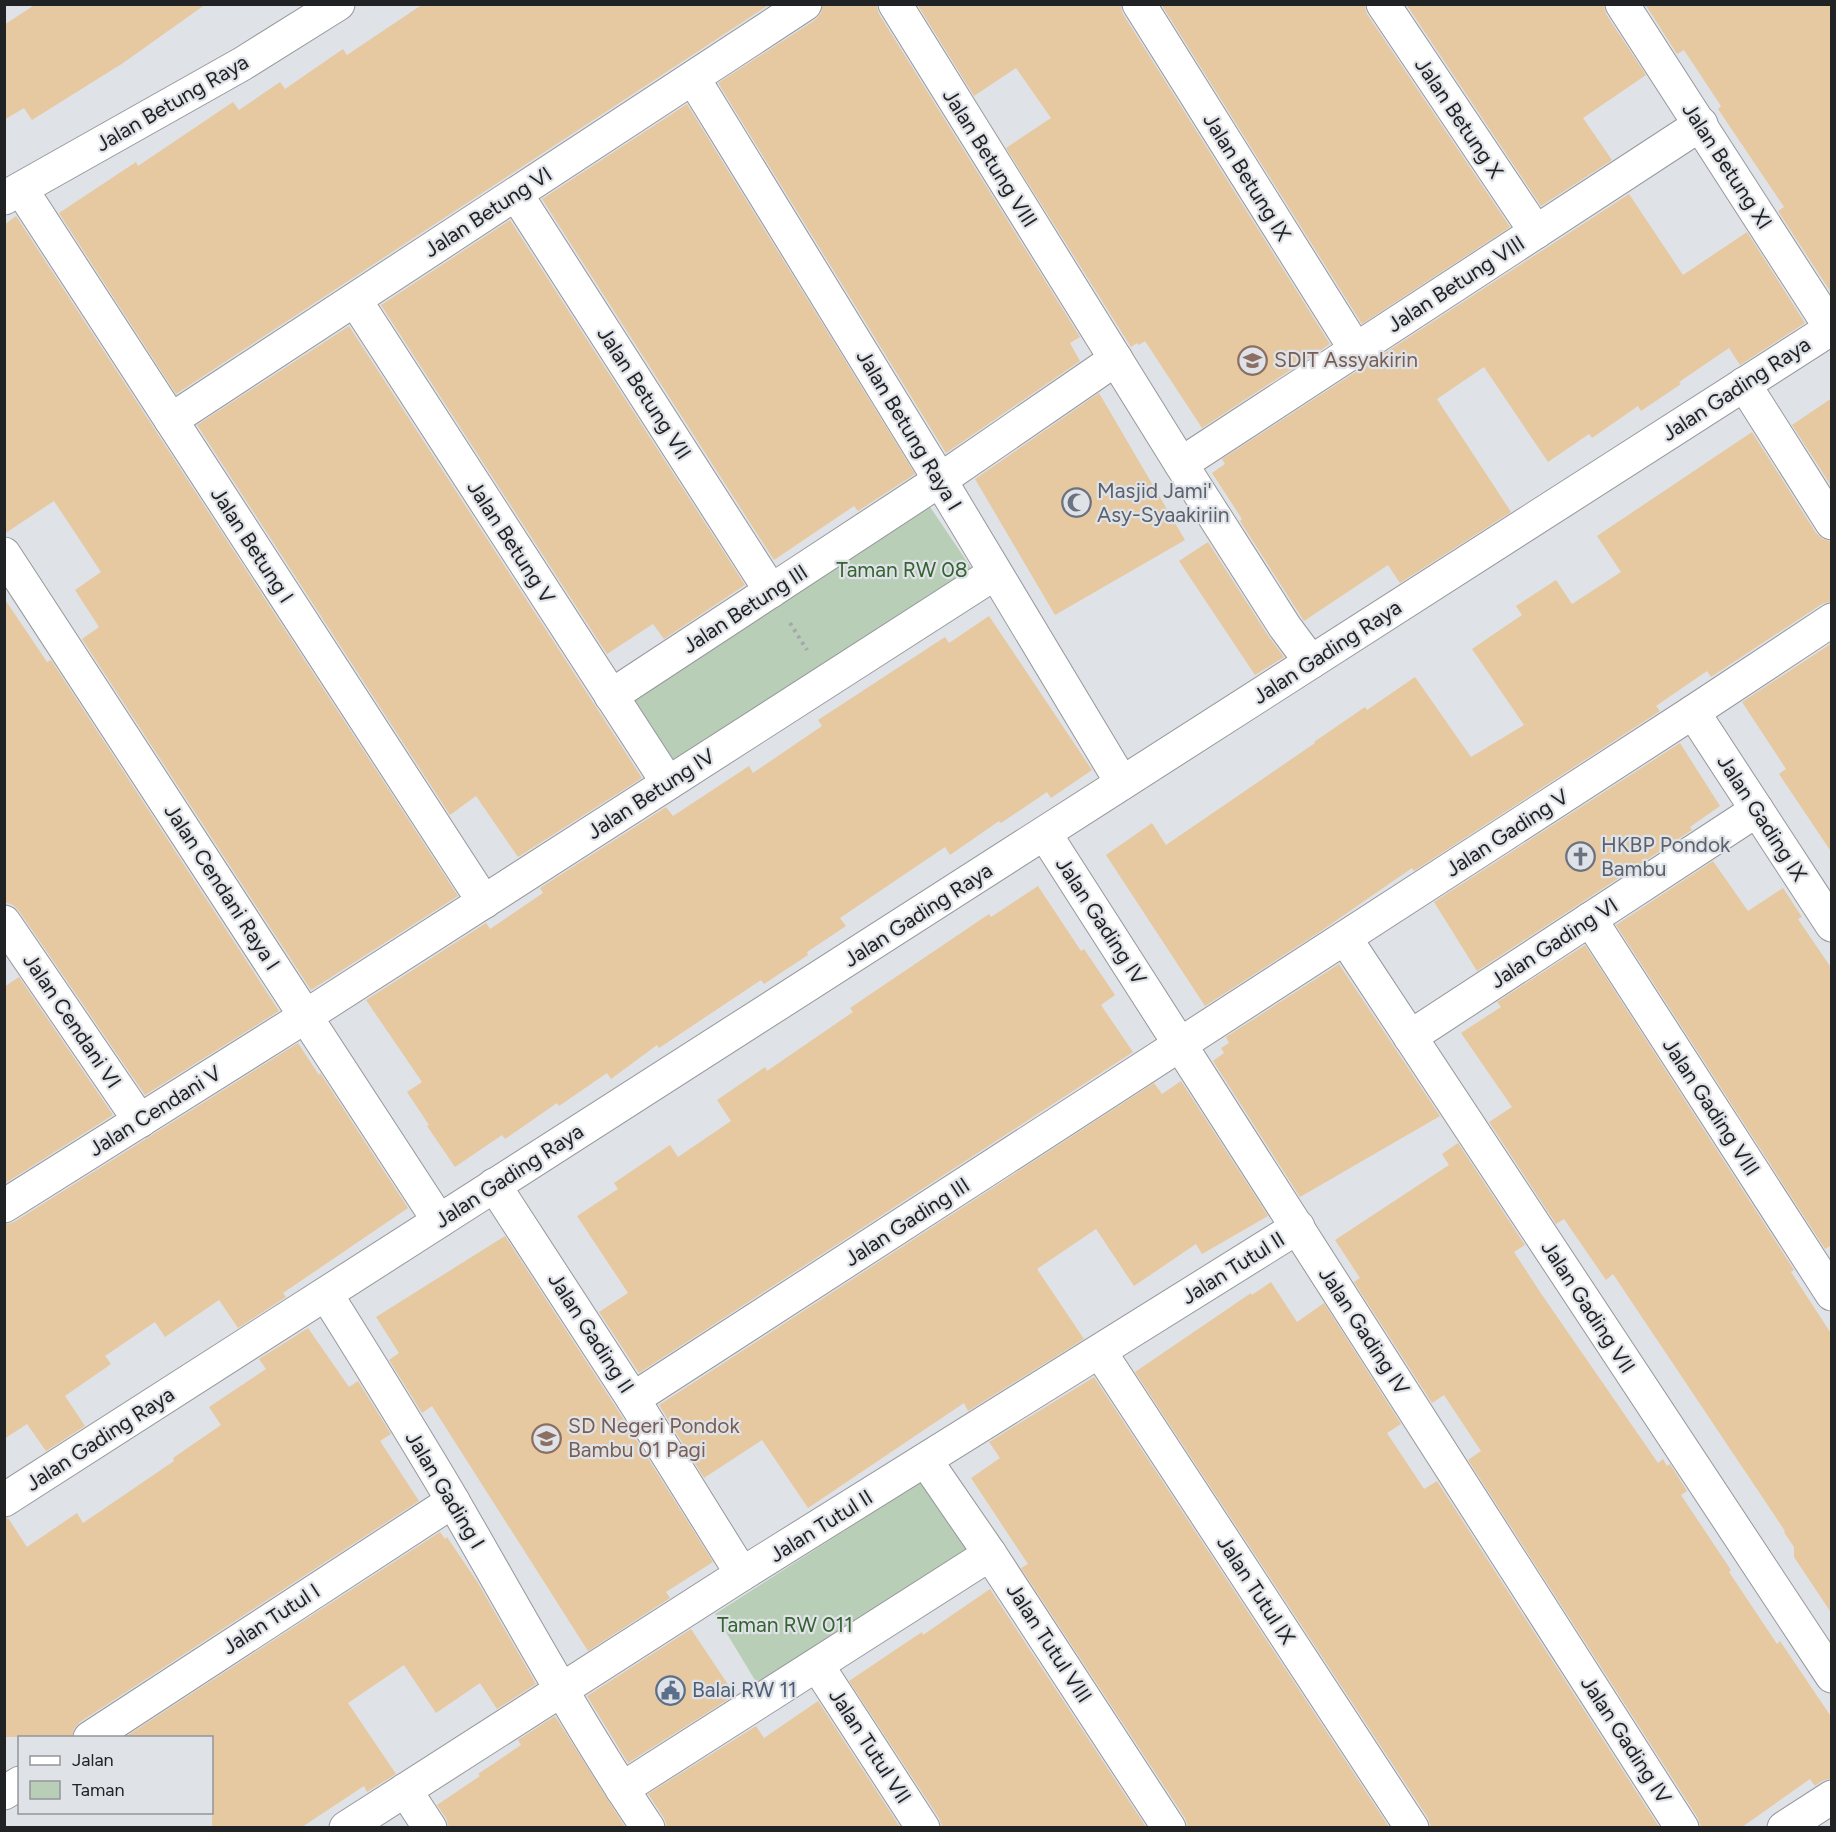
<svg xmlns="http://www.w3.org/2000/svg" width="1836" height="1832" viewBox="0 0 1836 1832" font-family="Figtree,sans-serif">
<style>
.green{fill:#b9ceb7}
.building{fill:#e6c9a0}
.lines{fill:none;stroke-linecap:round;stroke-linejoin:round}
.minor-casing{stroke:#95989c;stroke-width:35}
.path{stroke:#a4a7ab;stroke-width:4;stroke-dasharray:3 4.5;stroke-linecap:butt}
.minor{stroke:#fff;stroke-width:33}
.labels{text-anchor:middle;stroke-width:4.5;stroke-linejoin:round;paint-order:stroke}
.street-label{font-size:21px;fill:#212224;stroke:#dfe2e7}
.education-label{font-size:21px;fill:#785e54;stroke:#dfe2e7;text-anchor:start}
.worship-label{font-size:21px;fill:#5b616d;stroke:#dfe2e7;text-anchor:start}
.park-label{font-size:21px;fill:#356331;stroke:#dfe2e7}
.service-label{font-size:21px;fill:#4e5e75;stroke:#dfe2e7;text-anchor:start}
</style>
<rect width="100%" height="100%" fill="#dfe2e7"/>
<g class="green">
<polygon points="922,495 980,581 674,775 620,698"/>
<polygon points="933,1474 982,1555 764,1695 715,1614"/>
</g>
<g class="building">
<polygon points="36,4 206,4 123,63 32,120 24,108 4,120 4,25"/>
<polygon points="423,4 770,4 176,394 59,213 136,162 138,166 233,102 239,110 280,82 285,89 343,49 347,55"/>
<polygon points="823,4 876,4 879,14 1080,337 1070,343 1080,361 946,453 718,83 815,20 821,13"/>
<polygon points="917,4 1120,4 1123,14 1330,344 1202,428 1145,341 1139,345 1137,343 1131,347 1006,148 1051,118 1016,68 974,96"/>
<polygon points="1161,4 1364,4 1367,14 1510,227 1362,324"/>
<polygon points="1406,4 1603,4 1606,14 1646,75 1583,118 1612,160 1541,206"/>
<polygon points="1645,4 1832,4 1832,294 1778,211 1784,207 1718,109 1721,106 1684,50 1677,54"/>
<polygon points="687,104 915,474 858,511 854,506 774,560 542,199"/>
<polygon points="1629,194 1683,275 1747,232 1805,323 1740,365 1729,348 1679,382 1681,384 1641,411 1638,406 1592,438 1589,434 1548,462 1484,367 1437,399 1511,512 1400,583 1388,565 1304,621 1240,521 1242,519 1212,473 1225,464 1222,459"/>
<polygon points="16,216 458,896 311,990 82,639 99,627 75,590 101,572 54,501 4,534 4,225"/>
<polygon points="510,220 745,585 664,639 653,624 607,654 381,305"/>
<polygon points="349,326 642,778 518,857 476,796 450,815 197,425"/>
<polygon points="1099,393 1185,540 1055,615 975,479"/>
<polygon points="1832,398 1832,487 1792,425"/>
<polygon points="1752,432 1816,533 1823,539 1832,542 1832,601 1822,604 1711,677 1707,671 1656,706 1660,711 1414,871 1412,868 1318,933 1205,1006 1106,855 1152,823 1166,845 1315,743 1314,742 1365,707 1367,710 1415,677 1471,757 1524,725 1472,649 1522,615 1516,606 1556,580 1572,604 1621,572 1597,536"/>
<polygon points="1208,542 1269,637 1284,657 1255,675 1179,561"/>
<polygon points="4,598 47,662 51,660 279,1011 145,1095 19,911 13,905 4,902"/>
<polygon points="989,616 1092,770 1051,798 1047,792 1001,823 999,821 950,855 945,847 840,918 846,926 807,952 808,955 764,984 761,980 659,1048 657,1045 611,1079 607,1073 559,1106 557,1103 505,1139 502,1135 455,1167 427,1126 429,1125 407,1092 422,1082 366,1000 486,923 490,929 543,893 540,888 666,807 673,816 749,766 753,773 822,726 818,720 945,637 949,643"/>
<polygon points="1832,643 1832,853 1779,774 1786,769 1742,702"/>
<polygon points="1680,743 1720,806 1690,827 1692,830 1477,971 1434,902"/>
<polygon points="1713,861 1748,911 1783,888 1802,917 1798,919 1832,969 1832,1245 1825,1249 1616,925"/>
<polygon points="1038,886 1081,951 1084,949 1115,995 1101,1005 1133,1052 639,1373 599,1312 628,1293 577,1216 618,1189 614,1183 670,1145 678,1157 731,1121 717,1100 765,1067 767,1071 853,1012 850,1008 989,914 991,917"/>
<polygon points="1585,945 1794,1270 1791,1272 1832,1335 1832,1614 1794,1557 1794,1547 1784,1532 1785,1531 1613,1274 1606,1280 1564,1219 1556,1224 1489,1122 1512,1107 1461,1033 1501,1007 1497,1002"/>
<polygon points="1339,964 1440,1116 1300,1197 1213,1061 1224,1053 1221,1048 1229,1043 1226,1037"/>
<polygon points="19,977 113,1115 4,1184 4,987"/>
<polygon points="298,1043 319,1075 320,1073 408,1208 283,1293 286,1297 238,1328 219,1300 165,1337 155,1322 105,1356 111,1364 65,1396 85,1426 46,1451 27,1424 4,1439 4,1225 14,1222"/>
<polygon points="1181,1081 1268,1216 1202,1254 1196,1244 1134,1286 1096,1229 1037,1269 1084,1339 968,1411 964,1403 808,1508 762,1440 704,1478 659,1405 1154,1083 1162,1094"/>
<polygon points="1458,1143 1525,1245 1514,1252 1540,1292 1658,1463 1663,1459 1667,1466 1670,1464 1687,1491 1681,1495 1731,1570 1729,1572 1777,1644 1780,1641 1832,1718 1832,1778 1822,1781 1815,1786 1810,1779 1742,1827 1701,1827 1698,1818 1468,1460 1481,1451 1444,1395 1432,1403 1354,1282 1360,1278 1335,1240 1449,1165 1442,1154"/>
<polygon points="505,1236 617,1409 713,1562 666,1592 670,1598 588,1651 432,1406 422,1413 389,1360 399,1353 376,1317"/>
<polygon points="1271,1282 1297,1322 1324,1303 1401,1424 1387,1433 1424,1489 1437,1481 1659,1827 1431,1827 1428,1818 1135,1372 1251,1293 1252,1295"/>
<polygon points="308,1328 349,1387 358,1381 391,1434 380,1441 419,1501 80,1722 74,1729 72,1737 4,1737 4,1519 8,1518 27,1547 77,1513 83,1523 174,1461 173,1458 221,1425 209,1407 266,1369 259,1359"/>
<polygon points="1094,1377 1389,1827 1188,1827 1185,1818 1021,1568 1028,1564 971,1478 1000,1458 989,1442"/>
<polygon points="440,1532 445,1539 447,1537 478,1583 536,1684 497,1709 480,1683 436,1713 404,1665 348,1703 396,1774 367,1792 364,1786 302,1827 212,1827 212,1737 125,1737"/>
<polygon points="990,1589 1146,1827 942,1827 939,1818 849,1681 922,1632 923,1635"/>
<polygon points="691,1629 735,1695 628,1763 587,1696"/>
<polygon points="818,1701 900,1827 667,1827 664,1818 648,1794 756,1726 764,1738"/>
<polygon points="555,1716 625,1827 449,1827 446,1818 437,1805 480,1776 478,1774 521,1745 518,1740"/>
</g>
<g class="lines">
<defs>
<g id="minor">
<polyline points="895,4 1181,464 1285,627 1311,662"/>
<polyline points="1139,4 1356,350"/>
<polyline points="1383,4 1536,232"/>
<polyline points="1622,4 1831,328"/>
<polyline points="693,78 940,480 1122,783"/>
<polyline points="21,189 484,902"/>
<polyline points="516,194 771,591"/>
<polyline points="4,198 242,64 338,4"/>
<polyline points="355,300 668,783"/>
<polyline points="1744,384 1832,523"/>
<polyline points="171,420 805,4"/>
<polyline points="1181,464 1701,124"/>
<polyline points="4,554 439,1221"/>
<polyline points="611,696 940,480 1116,359"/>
<polyline points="1693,712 1832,925"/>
<polyline points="1045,834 1682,1828"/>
<polyline points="1590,919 1832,1294"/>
<polyline points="4,922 140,1121"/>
<polyline points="1345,938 1832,1676"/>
<polyline points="1410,1037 1757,810"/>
<polyline points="494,1185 633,1399 742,1574"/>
<polyline points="4,1206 306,1016 995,573"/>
<path d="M 326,1294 C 369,1363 413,1433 454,1503 C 517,1612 577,1723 648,1828"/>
<polyline points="1100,1352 1412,1828"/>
<polyline points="633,1399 1693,712 1832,620"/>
<polyline points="926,1461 990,1554 1169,1828"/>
<polyline points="4,1500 1832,328"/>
<polyline points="817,1665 923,1828"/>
<polyline points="90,1738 453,1501"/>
<polyline points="622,1789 990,1554"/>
<polyline points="405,1790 430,1828"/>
<polyline points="4,1793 20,1783"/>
<polyline points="346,1828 742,1574 1298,1227"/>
<polyline points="1784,1828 1832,1797"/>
</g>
</defs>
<use href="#minor" class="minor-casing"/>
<polyline class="path" points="790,623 807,650"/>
<use href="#minor" class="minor"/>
</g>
<defs>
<symbol id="school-ring" viewBox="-11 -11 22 22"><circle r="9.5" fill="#dfe2e7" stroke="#8d6e63" stroke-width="1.5"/><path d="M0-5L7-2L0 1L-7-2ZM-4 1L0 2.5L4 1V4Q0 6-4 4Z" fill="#8d6e63"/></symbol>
<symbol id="mosque-ring" viewBox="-11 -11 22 22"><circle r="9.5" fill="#dfe2e7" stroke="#6b7280" stroke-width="1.5"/><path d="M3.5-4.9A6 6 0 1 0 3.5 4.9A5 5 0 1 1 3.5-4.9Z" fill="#6b7280"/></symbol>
<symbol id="church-ring" viewBox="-11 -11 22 22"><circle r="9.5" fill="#dfe2e7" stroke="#6b7280" stroke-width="1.5"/><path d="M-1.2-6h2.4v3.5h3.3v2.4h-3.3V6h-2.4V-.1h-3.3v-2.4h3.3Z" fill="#6b7280"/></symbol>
<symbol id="civic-ring" viewBox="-11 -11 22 22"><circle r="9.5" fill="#dfe2e7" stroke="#5c6f8a" stroke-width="1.5"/><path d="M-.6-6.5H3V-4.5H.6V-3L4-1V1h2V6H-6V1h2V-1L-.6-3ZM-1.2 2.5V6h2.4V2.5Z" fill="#5c6f8a"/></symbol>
</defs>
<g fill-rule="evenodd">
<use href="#school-ring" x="1236" y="344" width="33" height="33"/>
<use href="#mosque-ring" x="1060" y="486" width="33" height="33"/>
<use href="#church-ring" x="1564" y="840" width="33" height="33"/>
<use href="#school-ring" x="530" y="1422" width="33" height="33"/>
<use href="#civic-ring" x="654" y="1674" width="33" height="33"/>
</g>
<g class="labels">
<g class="street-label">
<text transform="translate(172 103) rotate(-30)" y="7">Jalan Betung Raya</text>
<text transform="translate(1459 118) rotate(56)" y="7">Jalan Betung X</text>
<text transform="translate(990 158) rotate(58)" y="7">Jalan Betung VIII</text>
<text transform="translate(1727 166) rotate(57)" y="7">Jalan Betung XI</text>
<text transform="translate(1247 177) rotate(58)" y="7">Jalan Betung IX</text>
<text transform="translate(488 212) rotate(-33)" y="7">Jalan Betung VI</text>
<text transform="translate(1456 284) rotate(-33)" y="7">Jalan Betung VIII</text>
<text transform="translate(1736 389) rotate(-33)" y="7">Jalan Gading Raya</text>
<text transform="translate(644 393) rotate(57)" y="7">Jalan Betung VII</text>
<text transform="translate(909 430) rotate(59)" y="7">Jalan Betung Raya I</text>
<text transform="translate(511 542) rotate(57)" y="7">Jalan Betung V</text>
<text transform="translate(252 545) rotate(57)" y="7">Jalan Betung I</text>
<text transform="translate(745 609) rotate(-33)" y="7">Jalan Betung III</text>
<text transform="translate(1327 652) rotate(-33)" y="7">Jalan Gading Raya</text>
<text transform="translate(651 794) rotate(-33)" y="7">Jalan Betung IV</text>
<text transform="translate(1762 818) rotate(57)" y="7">Jalan Gading IX</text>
<text transform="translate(1507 833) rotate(-33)" y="7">Jalan Gading V</text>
<text transform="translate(222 887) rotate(57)" y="7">Jalan Cendani Raya I</text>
<text transform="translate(918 915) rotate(-33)" y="7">Jalan Gading Raya</text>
<text transform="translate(1101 921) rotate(57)" y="7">Jalan Gading IV</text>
<text transform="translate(1554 943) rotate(-33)" y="7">Jalan Gading VI</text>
<text transform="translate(72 1021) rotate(56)" y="7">Jalan Cendani VI</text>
<text transform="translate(1711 1107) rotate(57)" y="7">Jalan Gading VIII</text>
<text transform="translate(155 1111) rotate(-32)" y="7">Jalan Cendani V</text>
<text transform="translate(509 1176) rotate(-33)" y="7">Jalan Gading Raya</text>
<text transform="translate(907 1222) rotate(-33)" y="7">Jalan Gading III</text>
<text transform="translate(1233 1268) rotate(-32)" y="7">Jalan Tutul II</text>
<text transform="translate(1588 1307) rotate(57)" y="7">Jalan Gading VII</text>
<text transform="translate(1364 1331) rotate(57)" y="7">Jalan Gading IV</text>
<text transform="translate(591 1333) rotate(57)" y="7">Jalan Gading II</text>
<text transform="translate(100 1439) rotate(-33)" y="7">Jalan Gading Raya</text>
<text transform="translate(445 1490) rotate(59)" y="7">Jalan Gading I</text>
<text transform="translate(821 1526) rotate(-32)" y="7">Jalan Tutul II</text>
<text transform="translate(1256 1590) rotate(57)" y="7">Jalan Tutul IX</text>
<text transform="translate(271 1619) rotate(-33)" y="7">Jalan Tutul I</text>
<text transform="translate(1049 1643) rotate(57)" y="7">Jalan Tutul VIII</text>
<text transform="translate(1626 1740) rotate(57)" y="7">Jalan Gading IV</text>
<text transform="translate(870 1746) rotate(57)" y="7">Jalan Tutul VII</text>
</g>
<g class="education-label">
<text x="1274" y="367">SDIT Assyakirin</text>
<text x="568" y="1433">SD Negeri Pondok<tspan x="568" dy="24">Bambu 01 Pagi</tspan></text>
</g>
<g class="worship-label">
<text x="1097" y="498">Masjid Jami'<tspan x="1097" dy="24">Asy-Syaakiriin</tspan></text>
<text x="1601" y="852">HKBP Pondok<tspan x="1601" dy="24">Bambu</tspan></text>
</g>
<g class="park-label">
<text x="902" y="577">Taman RW 08</text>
<text x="785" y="1632">Taman RW 011</text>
</g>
<g class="service-label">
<text x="692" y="1697">Balai RW 11</text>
</g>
</g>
<rect width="1836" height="1832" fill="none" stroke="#212224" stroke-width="12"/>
<rect x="18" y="1736" width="195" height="78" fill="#dfe2e7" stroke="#939599" stroke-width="1.5"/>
<rect x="30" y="1756" width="30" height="9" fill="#ffffff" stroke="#939599" stroke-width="1.5"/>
<text x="72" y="1766" font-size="18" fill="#212224">Jalan</text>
<rect x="30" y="1781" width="30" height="18" fill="#b9ceb7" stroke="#939599" stroke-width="1.5"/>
<text x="72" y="1796" font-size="18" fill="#212224">Taman</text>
</svg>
